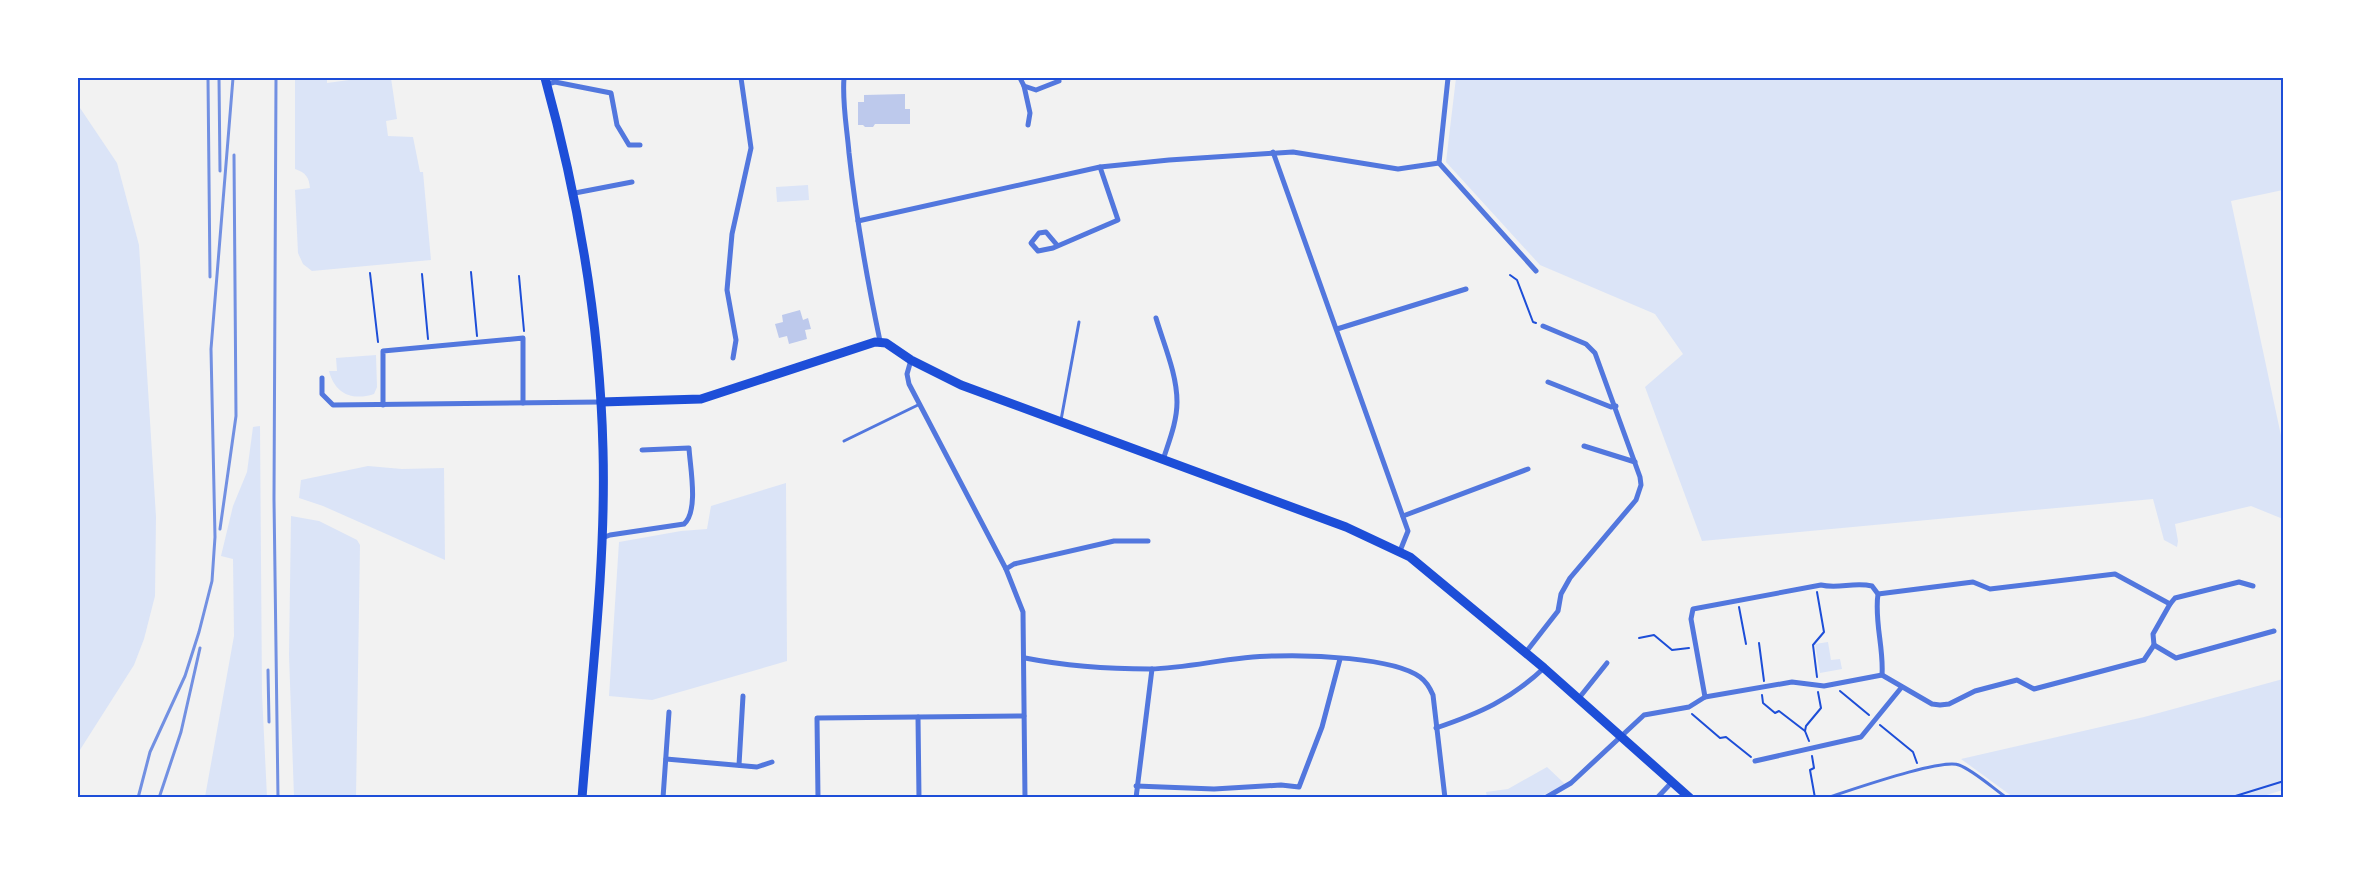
<svg xmlns="http://www.w3.org/2000/svg" width="2361" height="875" viewBox="0 0 2361 875" font-family="'Open Sans',sans-serif">
<style>
.green{fill:#dbe4f7}
.building{fill:#bdc9ec}
.lines{fill:none;stroke-linecap:round;stroke-linejoin:round}
.path{stroke:#1d4ed8;stroke-width:2}
.service{stroke:#5277de;stroke-width:3}
.minor{stroke:#5277de;stroke-width:5}
.secondary{stroke:#1d4ed8;stroke-width:9}
.rail{stroke:#7290e2;stroke-width:3}
.neatline{fill:none;stroke:#1d4ed8;stroke-width:2}
</style>
<rect width="100%" height="100%" fill="#f2f2f2"/>
<g class="green">
<path d="M 295,78 L 327,78 L 327,83 L 364,78 L 391,78 L 397,119 L 386,121 L 388,136 L 413,137 L 420,172 L 423,172 L 431,260 L 312,271 L 303,264 L 298,253 L 295,190 L 310,188 C 309,177 306,173 295,169 Z"/>
<polygon points="1456,78 2283,78 2283,190 2231,201 2283,445 2283,519 2251,506 2175,524 2178,541 2177,547 2164,540 2153,499 1702,541 1645,387 1683,354 1655,314 1540,265 1446,162"/>
<polygon points="78,105 117,163 139,245 156,517 155,596 144,639 134,665 78,753"/>
<polygon points="808,185 809,200 777,202 776,187"/>
<path d="M 376,355 L 377,387 L 374,394 C 352,401 335,394 329,371 L 337,371 L 336,358 Z"/>
<polygon points="260,426 262,694 267,797 205,797 234,636 233,559 221,556 233,506 247,472 253,427"/>
<polygon points="368,466 402,469 444,468 445,560 323,506 299,498 301,480"/>
<polygon points="786,483 787,661 652,700 609,696 619,542 681,531 707,529 711,506"/>
<polygon points="291,516 319,521 357,540 360,545 356,797 294,797 289,655"/>
<polygon points="1828,642 1831,660 1840,659 1842,669 1820,673 1815,644"/>
<polygon points="2283,679 2283,790 2260,797 2013,797 1961,759 2144,717"/>
<polygon points="1547,767 1565,784 1540,797 1487,797 1486,792 1508,789"/>
</g>
<g class="building">
<polygon points="905,94 905,109 910,109 910,124 875,124 873,127 865,127 863,125 858,125 858,102 864,102 864,95"/>
<polygon points="800,310 803,320 808,318 811,329 805,330 807,339 789,344 787,336 779,338 775,324 783,322 782,315"/>
</g>
<g class="lines">
<g class="path">
<polyline points="471,272 477,336"/>
<polyline points="370,273 378,342"/>
<polyline points="422,274 428,339"/>
<polyline points="1510,275 1517,280 1533,322 1536,323"/>
<polyline points="519,276 524,331"/>
<polyline points="1817,592 1824,632 1813,645 1817,677"/>
<polyline points="1739,607 1746,644"/>
<polyline points="1639,638 1654,635 1672,650 1689,648"/>
<polyline points="1759,643 1764,681"/>
<polyline points="1840,691 1869,715"/>
<polyline points="1762,695 1763,703 1775,713 1779,711 1805,731 1809,741"/>
<polyline points="1692,714 1720,738 1726,737 1751,757"/>
<polyline points="1880,725 1913,752 1917,763"/>
<polyline points="1805,731 1806,726 1821,708 1818,692"/>
<polyline points="1812,756 1814,768 1810,770 1815,798"/>
<polyline points="2229,798 2284,781"/>
</g>
<g class="service">
<polyline points="1061,420 1079,322"/>
<polyline points="844,441 920,404"/>
<path d="M 1826,798 C 1849,791 1941,758 1959,765 C 1973,770 1994,789 2007,798"/>
</g>
<g class="minor">
<path d="M 844,78 C 842,103 847,128 849,153 C 856,217 867,279 880,341"/>
<polyline points="1020,78 1024,86 1036,90 1059,81"/>
<polyline points="1448,78 1439,163 1536,271"/>
<polyline points="547,84 555,82 611,93 617,125 629,145 640,145"/>
<polyline points="1024,86 1030,113 1028,125"/>
<polyline points="1273,152 1408,531 1400,551"/>
<polyline points="575,193 632,182"/>
<polyline points="858,221 1100,167 1169,160 1293,152 1398,169 1439,163"/>
<polyline points="1057,245 1046,232 1039,233 1031,243 1038,251 1053,248 1118,220 1100,167"/>
<path d="M 1156,318 C 1164,345 1177,374 1177,402 C 1177,422 1169,441 1163,460"/>
<polyline points="1337,329 1466,289"/>
<polyline points="733,358 736,340 727,290 732,234 751,148 741,78"/>
<polyline points="911,360 907,374 909,384 1006,569 1023,612 1025,798"/>
<polyline points="322,378 322,394 333,405 601,402"/>
<polyline points="1548,382 1611,407 1616,406"/>
<polyline points="383,405 383,351 523,338 523,403"/>
<polyline points="1584,446 1635,462"/>
<polyline points="1403,516 1528,469"/>
<path d="M 602,538 L 610,535 L 684,524 C 699,511 690,467 689,448 L 642,450"/>
<polyline points="1006,569 1014,564 1114,541 1148,541"/>
<polyline points="1878,594 1973,582 1990,589 2115,574 2170,604"/>
<polyline points="2154,645 2176,658 2274,631"/>
<polyline points="1526,652 1558,611 1561,594 1570,578 1636,500 1641,485 1640,477 1595,353 1586,344 1543,326"/>
<path d="M 1025,658 C 1066,666 1108,669 1150,669 C 1191,668 1233,656 1275,656 C 1309,655 1392,657 1420,677 C 1427,682 1430,688 1433,695 L 1445,798"/>
<path d="M 1705,697 L 1691,619 L 1693,609 L 1821,585 C 1838,589 1854,582 1872,586 L 1878,594 C 1874,621 1884,648 1882,675"/>
<polyline points="1579,698 1607,663"/>
<polyline points="918,717 919,798"/>
<path d="M 1436,728 C 1480,713 1510,700 1544,668"/>
<polyline points="666,759 757,767 772,762"/>
<polyline points="1755,761 1861,737 1901,688"/>
<polyline points="739,765 743,696"/>
<polyline points="1136,786 1214,789 1281,785 1299,787 1322,727 1340,659"/>
<polyline points="663,798 669,712"/>
<polyline points="818,798 817,718 1024,716"/>
<polyline points="1136,798 1152,669"/>
<polyline points="1545,798 1571,783 1644,715 1689,707 1705,697 1792,682 1824,686 1882,675 1932,704 1940,705 1949,704 1975,691 2017,680 2034,689 2144,660 2154,645 2153,634 2170,604 2175,598 2239,582 2253,586"/>
<polyline points="1657,798 1672,782"/>
</g>
<g class="secondary">
<path d="M 545,78 C 579,201 600,322 603,450 C 606,566 591,682 582,798"/>
<polyline points="601,402 701,399 875,342 886,343 911,360 961,385 1346,527 1410,557 1544,668 1690,798"/>
</g>
<g class="rail">
<polyline points="208,78 210,277"/>
<polyline points="219,78 220,171"/>
<polyline points="276,78 274,499 278,798"/>
<polyline points="220,529 236,416 234,155"/>
<polyline points="268,670 269,722"/>
<polyline points="138,798 150,752 185,676 199,632 212,581 215,537 211,349 233,78"/>
<polyline points="159,798 181,732 200,648"/>
</g>
</g>
<rect width="2361" height="875" fill="none" stroke="#ffffff" stroke-width="158"/>
<rect x="79" y="79" width="2203" height="717" class="neatline"/>
</svg>
